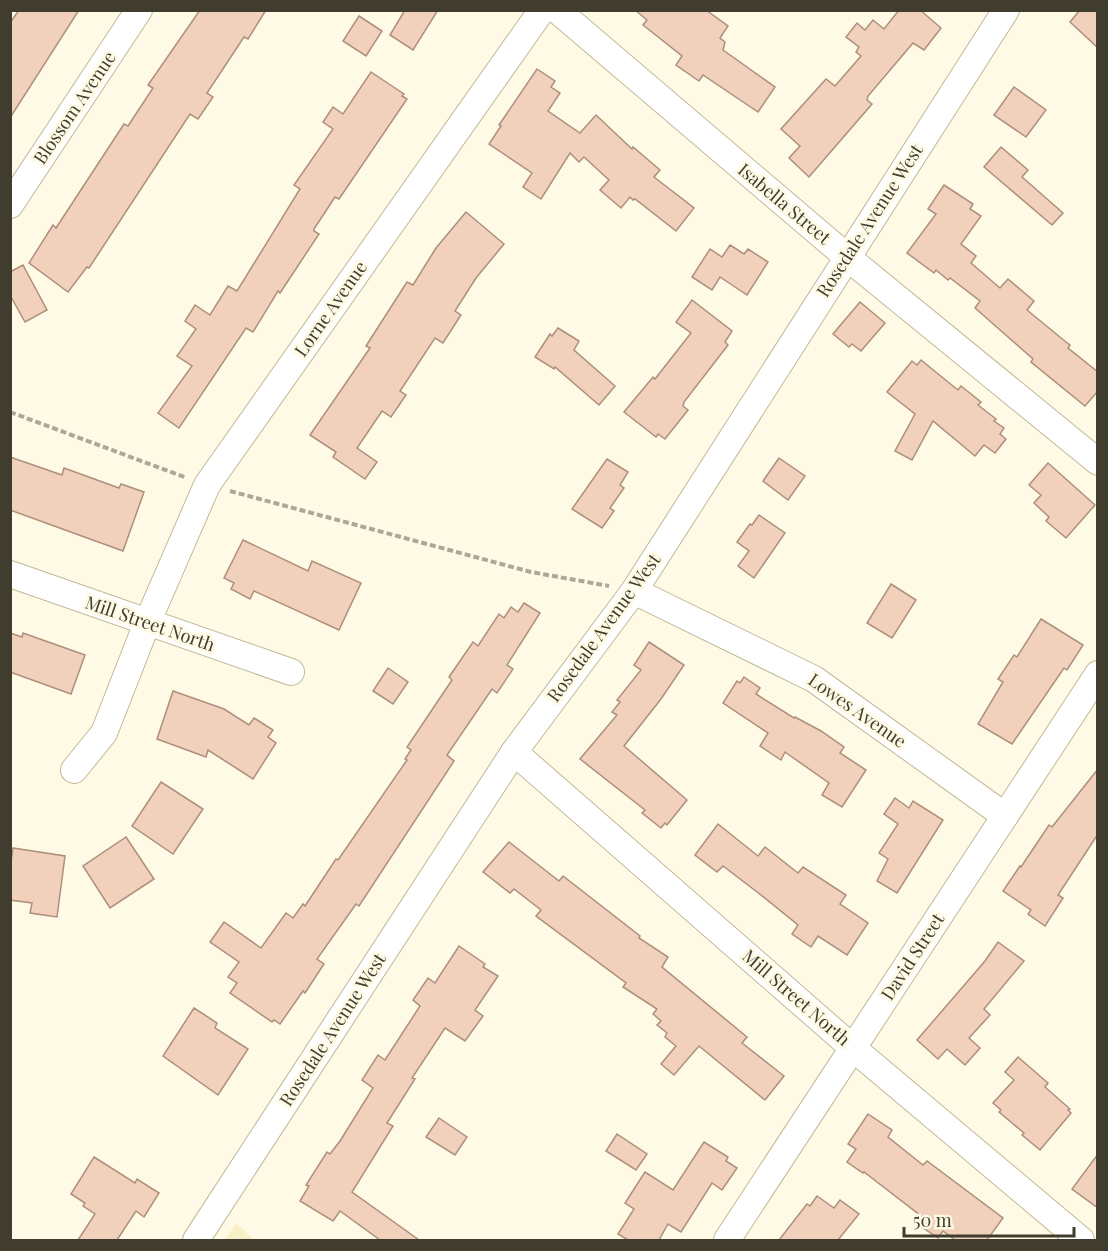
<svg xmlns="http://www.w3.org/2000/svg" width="1108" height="1251" viewBox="0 0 1108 1251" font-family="'Playfair Display',serif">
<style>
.built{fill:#f9f1c6}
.building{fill:#f1d1bc;stroke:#ad8f7b;stroke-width:1.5}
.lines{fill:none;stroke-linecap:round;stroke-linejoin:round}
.street-casing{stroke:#c0b998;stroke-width:28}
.path{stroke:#aca896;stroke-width:4;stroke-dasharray:6 3;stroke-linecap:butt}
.street{stroke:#fff;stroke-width:26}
.labels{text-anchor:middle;stroke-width:6;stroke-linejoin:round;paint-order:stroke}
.street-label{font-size:18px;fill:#403d2f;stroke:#fefae5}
</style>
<rect width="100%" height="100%" fill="#fefae5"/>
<polygon class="built" points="236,1223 254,1240 225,1240"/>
<g class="building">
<polygon points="19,10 79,10 10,118 10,23"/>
<polygon points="200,10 266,10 248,39 244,37 207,93 213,97 198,119 190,114 89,268 87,267 68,292 29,263 53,225 56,228 124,124 128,126 153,88 148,85"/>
<polygon points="405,10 438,10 413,50 390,35"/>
<polygon points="635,10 706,10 728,26 720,38 725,42 723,50 775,87 758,112 703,75 699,81 676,65 682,56 643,25 647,20"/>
<polygon points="899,10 920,10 941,28 924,50 913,43 868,96 867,100 872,104 809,177 789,158 800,146 781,129 826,79 835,86 861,56 856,52 859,47 846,37 857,23 865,30 873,20 884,29"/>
<polygon points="1080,10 1098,10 1098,48 1070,22"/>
<polygon points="359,16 382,31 366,56 343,41"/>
<polygon points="537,69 555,81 551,87 560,93 548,111 580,133 596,115 632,149 633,147 660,170 654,177 694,208 676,231 635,199 633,200 630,197 621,208 600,190 609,180 584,157 579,162 570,153 541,199 523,187 532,173 489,144 501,126 499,125"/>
<polygon points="371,72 404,94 402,96 407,99 339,199 335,197 314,229 314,231 319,234 280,293 278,291 253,332 246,328 179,428 158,413 192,366 177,356 196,329 185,321 195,305 210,315 228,286 237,291 300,189 294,185 333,129 323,122 333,107 343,114"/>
<polygon points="1014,87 1046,110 1026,137 994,115"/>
<polygon points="1001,147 1028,170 1022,177 1063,213 1052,225 984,167"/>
<polygon points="944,185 973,204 970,209 981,216 961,244 976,256 971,263 1000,288 1008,279 1034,301 1027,310 1066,342 1070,345 1068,348 1098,372 1098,391 1085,406 1031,362 1033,359 975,308 980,301 950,278 948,280 936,270 934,273 907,253 936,214 928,209"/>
<polygon points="466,212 504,244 476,278 455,311 461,315 443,343 435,338 400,391 406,395 391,417 382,411 357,448 377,462 365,479 333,457 336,452 310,435 370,348 366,346 407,282 413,285 436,248"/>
<polygon points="730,245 744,254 748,249 768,262 747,295 720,277 712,290 692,277 710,249 722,257"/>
<polygon points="23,265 47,310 25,322 10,295 10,272"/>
<polygon points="692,300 732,331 725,342 728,345 684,402 683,406 688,410 665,439 658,434 656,437 624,412 653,377 655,379 691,333 676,322"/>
<polygon points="860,302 885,323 861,351 852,344 849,347 833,334"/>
<polygon points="558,328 579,341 574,350 615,386 599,405 555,367 554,369 535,357 550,334 552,336"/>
<polygon points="921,360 958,390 961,386 981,402 978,405 996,419 994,421 1004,428 1000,434 1006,439 995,453 984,445 975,456 933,421 912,460 895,451 915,414 887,392 912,361 917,365"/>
<polygon points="10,457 62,475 64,468 119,488 121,484 144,492 123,551 10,510"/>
<polygon points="779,458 805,476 788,500 763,481"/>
<polygon points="607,459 628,472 620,485 624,488 610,508 614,511 602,528 572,509"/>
<polygon points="1048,463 1095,505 1066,538 1046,521 1049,517 1034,503 1041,495 1029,485"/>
<polygon points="759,515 785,533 754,578 738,566 749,551 737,542 750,524 752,525"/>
<polygon points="243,540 308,571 312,561 361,583 339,630 254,591 250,599 231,589 234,583 224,578"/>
<polygon points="891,584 916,600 892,638 867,623"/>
<polygon points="524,603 540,613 507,665 513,669 497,693 492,689 447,755 454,761 359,906 356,904 317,959 324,964 305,993 303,991 280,1024 274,1020 272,1022 230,993 237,983 228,977 239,962 210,942 224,922 261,948 286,913 293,918 303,904 305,906 336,859 338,860 407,760 405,759 411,750 407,747 452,680 449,677 473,642 478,646 499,614 504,618 511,607 518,612"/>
<polygon points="1041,619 1083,645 1067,670 1064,668 1012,744 978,724 1003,682 998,679 1014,655 1017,657"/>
<polygon points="10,633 22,637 23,633 85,655 71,694 10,672"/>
<polygon points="649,642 684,665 661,699 624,746 687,800 667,825 665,823 661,828 642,813 645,810 580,759 617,715 612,712 620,702 617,700 641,670 634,665"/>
<polygon points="388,668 408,682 393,704 373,691"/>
<polygon points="744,677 760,688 756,694 794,718 795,717 821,731 844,747 840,753 866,770 842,807 822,795 829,783 785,752 781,760 760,746 768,733 723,703 737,681 740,683"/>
<polygon points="173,691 224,709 249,725 254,718 273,730 268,737 276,743 253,779 208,750 206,757 157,739"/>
<polygon points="1098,769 1098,834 1058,895 1063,898 1045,926 1028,914 1031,910 1003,891 1020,866 1021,867 1049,825 1052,827"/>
<polygon points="161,782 203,809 173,854 132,826"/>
<polygon points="895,798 909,808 913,801 943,820 897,893 877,881 888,859 879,853 898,824 884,814"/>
<polygon points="718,824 758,856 765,847 798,873 803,867 846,895 840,904 868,923 847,955 818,936 811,947 792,934 798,925 761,895 723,866 717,872 695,855"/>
<polygon points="126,837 154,879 110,908 83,866"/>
<polygon points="509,842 559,881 563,876 640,936 639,938 668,957 662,967 747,1037 742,1043 784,1076 765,1100 699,1046 674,1075 661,1064 676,1046 665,1037 667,1033 657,1025 661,1021 653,1014 657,1009 623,987 626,983 536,916 541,910 514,889 510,893 483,872"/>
<polygon points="13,848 65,856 57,917 30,913 32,903 10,900 10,869"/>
<polygon points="998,942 1024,961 984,1009 990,1015 969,1038 980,1048 965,1065 947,1049 938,1059 917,1040 985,961"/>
<polygon points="459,946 485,964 483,967 498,976 475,1010 483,1016 465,1041 445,1028 412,1078 415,1079 387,1123 393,1126 352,1192 419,1240 380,1240 340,1211 333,1221 300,1201 309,1186 306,1185 327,1152 330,1154 340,1141 373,1088 362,1080 378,1055 385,1060 420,1006 413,1000 428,978 435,983"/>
<polygon points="194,1008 217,1023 215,1028 248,1049 218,1095 163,1056"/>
<polygon points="1018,1057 1048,1083 1045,1087 1070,1109 1068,1110 1071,1113 1040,1150 1022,1135 1024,1133 999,1112 1001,1110 993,1103 1014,1080 1005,1072"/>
<polygon points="868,1114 892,1130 888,1137 923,1165 927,1161 1003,1218 987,1240 955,1240 943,1231 938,1238 916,1223 921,1216 864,1172 863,1173 847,1162 856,1149 848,1144"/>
<polygon points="439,1118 467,1137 455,1155 426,1137"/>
<polygon points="617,1134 647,1154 636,1170 606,1151"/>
<polygon points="704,1142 728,1157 726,1161 737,1168 722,1190 712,1183 681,1232 668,1224 659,1240 628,1240 618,1234 634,1209 625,1203 645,1172 673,1190"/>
<polygon points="1098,1154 1098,1208 1072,1189"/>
<polygon points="94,1157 135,1183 137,1179 159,1193 144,1217 136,1211 117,1240 78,1240 95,1214 83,1206 85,1203 71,1194"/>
<polygon points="817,1196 834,1208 840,1200 859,1214 838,1240 779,1240 807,1204 810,1206"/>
</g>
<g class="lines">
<defs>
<g id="street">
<polyline points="557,10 847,257 1098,462"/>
<polyline points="10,205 139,10"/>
<polyline points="10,574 291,672"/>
<polyline points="634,591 814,679 1005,816"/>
<polyline points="514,752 854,1049 1081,1240"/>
<polyline points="74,770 104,733 147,623 207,485 542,10"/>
<polyline points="196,1240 514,752 634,591 1006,10"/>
<polyline points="727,1240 1098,674"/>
</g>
</defs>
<use href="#street" class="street-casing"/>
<g class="path">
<polyline points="10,412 187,478"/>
<polyline points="230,491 531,572 609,586"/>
</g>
<use href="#street" class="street"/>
</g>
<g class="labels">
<g class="street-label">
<text transform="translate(75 108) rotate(-56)" y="6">Blossom Avenue</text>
<text transform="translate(784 204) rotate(40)" y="6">Isabella Street</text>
<text transform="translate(870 221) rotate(-57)" y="6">Rosedale Avenue West</text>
<text transform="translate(331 309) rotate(-55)" y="6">Lorne Avenue</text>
<text transform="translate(150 624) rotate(19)" y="6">Mill Street North</text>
<text transform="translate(604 628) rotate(-54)" y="6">Rosedale Avenue West</text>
<text transform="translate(857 711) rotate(35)" y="6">Lowes Avenue</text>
<text transform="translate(913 957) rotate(-57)" y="6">David Street</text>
<text transform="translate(796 998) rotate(41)" y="6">Mill Street North</text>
<text transform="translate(333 1030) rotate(-57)" y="6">Rosedale Avenue West</text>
</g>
</g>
<rect width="1108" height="1251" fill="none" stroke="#403d2f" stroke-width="24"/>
<path d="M904 1227v9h170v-9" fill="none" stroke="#403d2f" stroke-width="3"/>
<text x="913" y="1227" font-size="18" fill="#403d2f" stroke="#fefae5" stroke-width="4.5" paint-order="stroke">50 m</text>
</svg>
